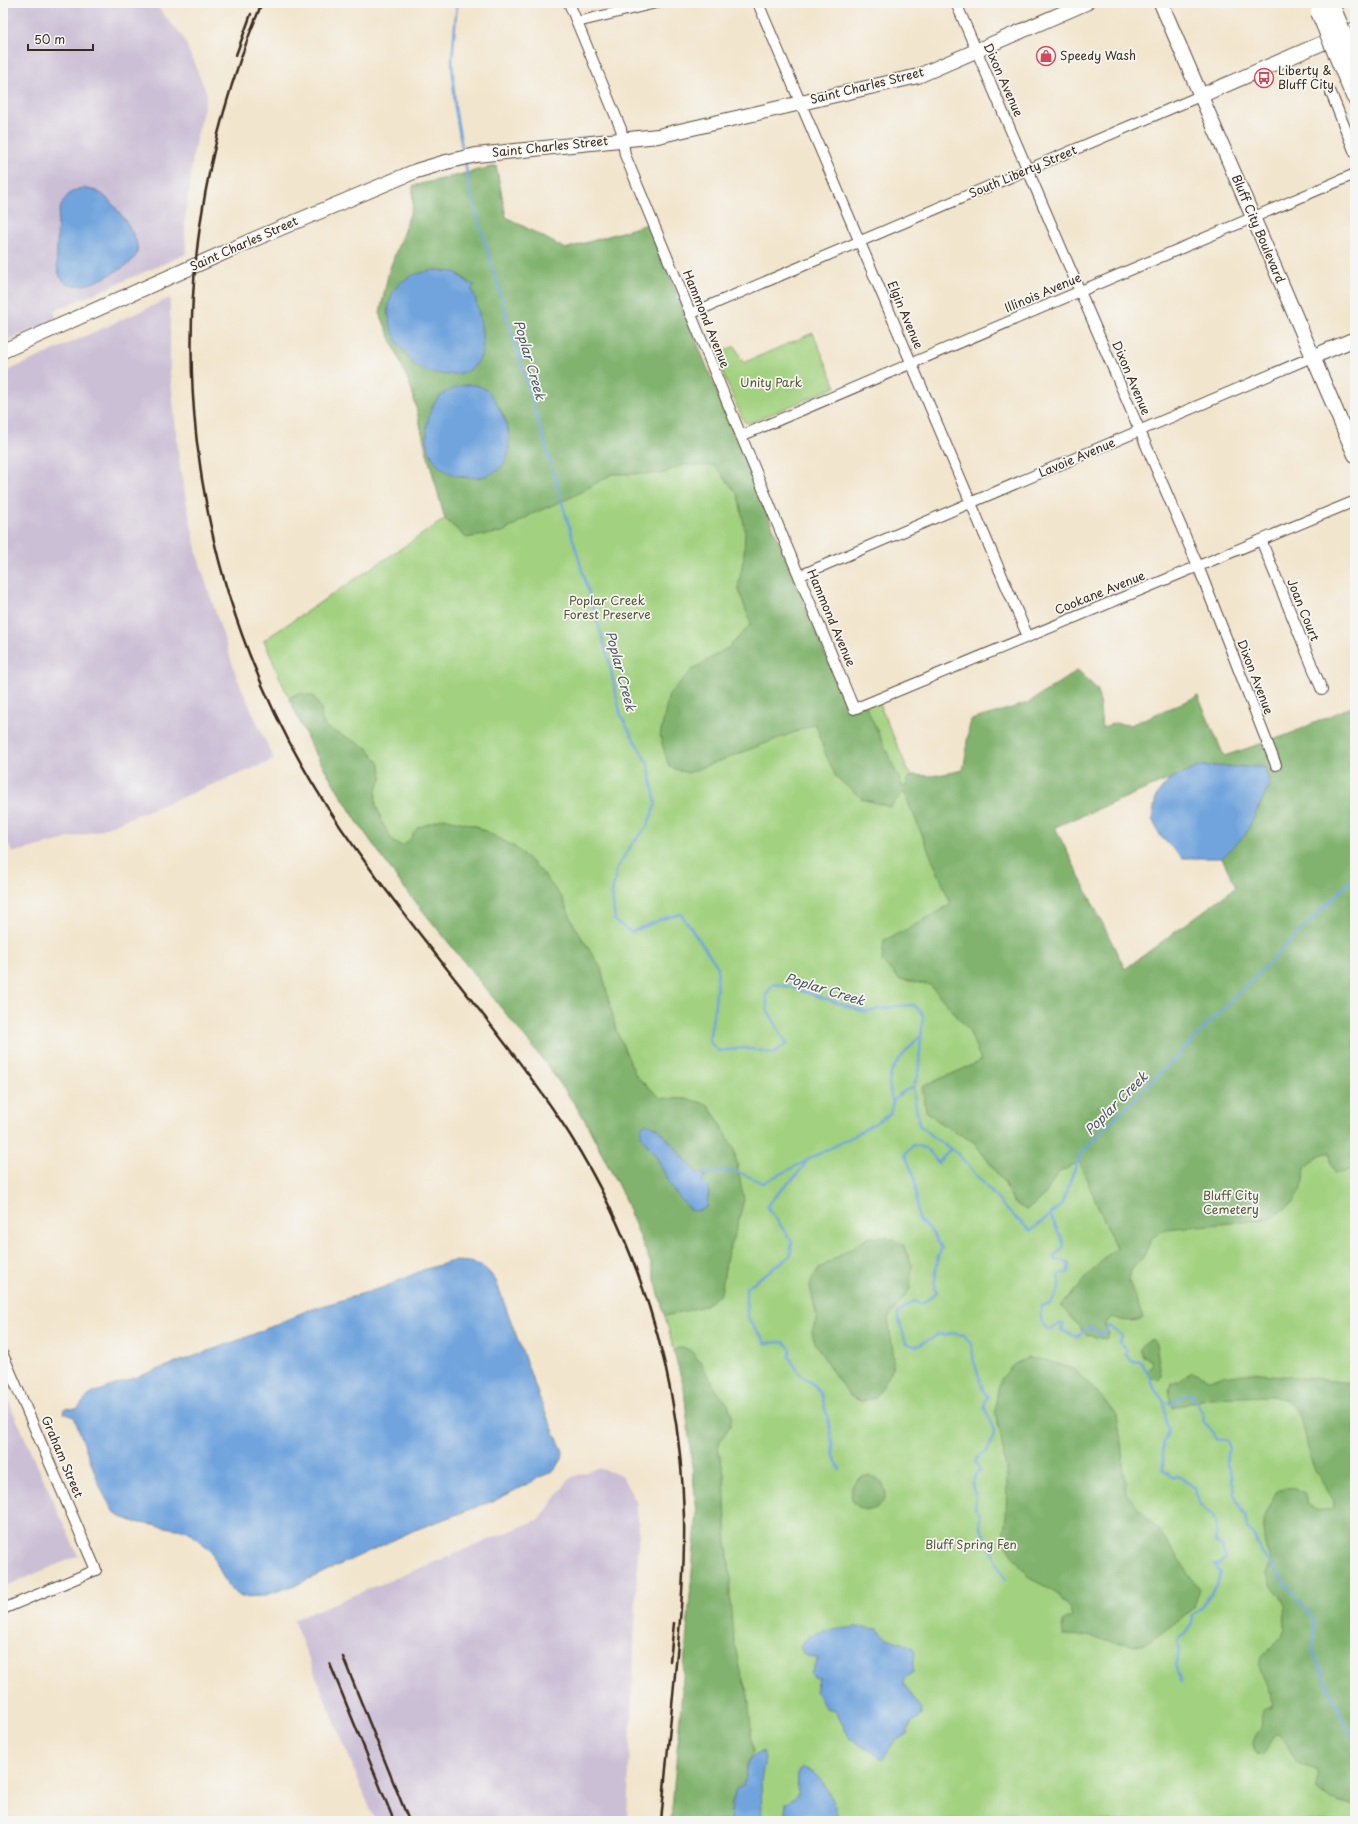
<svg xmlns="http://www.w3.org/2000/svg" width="1358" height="1824" viewBox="0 0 1358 1824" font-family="'Playpen Sans',sans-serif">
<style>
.industrial{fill:#cbbfd5}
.green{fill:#a2d17f;stroke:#6e7e4e}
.forest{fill:#81b36e;stroke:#5e6e46;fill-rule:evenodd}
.water{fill:#71a4dd;stroke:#56677e}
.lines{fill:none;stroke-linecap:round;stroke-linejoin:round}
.stream{stroke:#71a4dd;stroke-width:2.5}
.street-casing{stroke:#564638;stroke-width:12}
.secondary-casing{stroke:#564638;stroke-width:16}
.highway-casing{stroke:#564638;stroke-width:20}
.street{stroke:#fff;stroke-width:10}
.secondary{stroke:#fff;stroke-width:14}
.highway{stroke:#fff;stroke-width:18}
.rail{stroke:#3b2a1e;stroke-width:2.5}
.highway-bridge-casing{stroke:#564638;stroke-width:20;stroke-linecap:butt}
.highway-bridge{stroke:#fff;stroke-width:18}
.labels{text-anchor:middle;stroke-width:3.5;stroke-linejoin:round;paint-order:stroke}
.poi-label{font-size:12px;fill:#3b2a1e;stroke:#f6f6f2;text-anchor:start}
.street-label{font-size:12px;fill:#3b2a1e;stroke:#f6f6f2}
.park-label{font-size:12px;fill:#555436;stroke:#f6f6f2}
.water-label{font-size:13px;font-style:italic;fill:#4e5561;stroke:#f6f6f2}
</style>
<rect width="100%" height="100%" fill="#f6f6f2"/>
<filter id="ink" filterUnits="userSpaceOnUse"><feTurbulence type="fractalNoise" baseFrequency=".025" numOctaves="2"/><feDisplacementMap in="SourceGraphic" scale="8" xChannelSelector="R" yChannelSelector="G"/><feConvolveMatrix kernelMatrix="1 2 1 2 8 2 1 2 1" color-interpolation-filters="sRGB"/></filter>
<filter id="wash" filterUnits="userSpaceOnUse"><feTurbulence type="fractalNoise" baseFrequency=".012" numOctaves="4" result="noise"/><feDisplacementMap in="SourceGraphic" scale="16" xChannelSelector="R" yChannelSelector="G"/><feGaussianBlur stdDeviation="0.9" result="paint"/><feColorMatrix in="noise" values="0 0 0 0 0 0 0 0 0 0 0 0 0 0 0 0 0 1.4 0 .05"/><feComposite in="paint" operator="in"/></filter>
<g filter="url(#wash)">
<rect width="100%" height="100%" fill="#f2e5cd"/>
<g class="industrial">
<polygon points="3,3 154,3 183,37 207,94 194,150 185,221 186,254 54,311 57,319 3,343"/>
<polygon points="170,298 170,372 180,469 198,558 237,678 274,760 97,831 12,853 3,832 3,373"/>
<polygon points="3,1389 78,1556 3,1587"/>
<polygon points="598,1468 621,1475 636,1501 639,1527 627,1821 375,1821 293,1620 540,1519 570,1478"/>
</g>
<g class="green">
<polygon points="496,166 506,217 565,249 648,224 848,710 877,699 1027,1041 955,1132 974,1142 1005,1184 1013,1202 1038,1202 1046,1193 1058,1173 1078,1162 1355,921 1355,1821 672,1821 697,1513 684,1388 651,1264 623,1195 581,1113 531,1043 402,885 358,823 312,748 279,676 264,640 445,519 426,449 412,390 380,313 389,271 413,206 413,186"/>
<polygon points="813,333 836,387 750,423 744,422 715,355 735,346 743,363"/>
</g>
<g class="forest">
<path d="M 496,166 L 506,217 L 566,249 L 648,224 L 848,710 L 865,704 L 903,787 L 906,786 L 908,779 L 913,775 L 933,776 L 963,770 C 967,753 966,737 971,720 L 1028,703 L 1078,670 L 1098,690 L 1102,728 L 1114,723 L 1130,725 L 1198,696 L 1224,756 L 1287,735 L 1355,705 L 1355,1090 L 1352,1099 L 1355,1113 L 1355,1168 L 1341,1173 L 1334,1173 L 1331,1163 L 1330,1152 L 1320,1155 L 1305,1168 C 1304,1173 1305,1180 1303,1184 C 1297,1202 1282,1214 1265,1220 L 1165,1229 L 1152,1238 L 1144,1256 L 1136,1263 L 1131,1271 L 1129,1281 L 1143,1318 C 1134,1323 1122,1321 1113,1317 L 1107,1320 L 1105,1325 L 1109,1334 L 1106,1339 L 1086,1335 L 1061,1306 L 1103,1259 L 1116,1248 L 1079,1162 L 1058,1173 L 1046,1193 L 1038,1202 L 1026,1210 L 1013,1202 L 1005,1184 L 974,1142 L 943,1125 L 926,1111 L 922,1087 L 981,1061 L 969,1030 L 930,985 L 899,979 L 882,961 L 884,940 L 906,930 L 951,904 L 904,792 L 890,807 L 862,799 L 836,777 L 824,751 L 816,724 L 688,773 L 669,767 L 660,736 L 669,694 L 693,669 L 729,647 L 751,624 L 738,588 L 744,556 L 745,530 L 738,495 L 715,466 L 683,465 L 661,474 L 612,474 L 574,496 L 532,514 L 503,532 L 466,538 L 445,519 L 426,449 L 412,390 L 380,313 L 389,271 L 413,206 L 413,186 ZM 434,270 C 471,271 472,285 479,317 L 435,374 C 403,363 400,342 387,313 L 392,295 ZM 477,385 C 495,396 504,412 509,432 L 481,477 L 462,477 ZM 1201,766 L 1265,767 L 1270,785 L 1245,835 L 1222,858 L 1236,887 L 1125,969 L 1055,827 Z"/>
<path d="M 298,693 L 313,696 L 321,708 L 322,720 L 327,728 L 368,748 L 380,764 L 382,778 L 376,790 L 376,805 L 383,824 L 393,842 L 403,846 L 411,838 L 417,828 L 444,818 L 476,826 L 515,847 L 540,870 L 562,898 L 575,927 L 601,968 L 616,1029 L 636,1076 L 661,1098 L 688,1099 L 707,1104 L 720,1123 L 734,1149 L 744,1200 L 736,1230 L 727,1256 L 721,1294 L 704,1306 L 665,1316 L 651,1264 L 623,1195 L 587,1122 L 548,1066 L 402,885 L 358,823 L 312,748 L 289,698 ZM 658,1128 L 697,1173 L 706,1175 L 702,1181 L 709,1188 L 707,1207 L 691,1211 L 673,1190 L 657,1158 L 641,1136 Z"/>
<polygon points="869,1237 887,1237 903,1244 912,1265 910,1289 888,1318 894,1358 891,1372 876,1397 862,1402 849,1395 834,1374 815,1343 812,1332 817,1317 810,1287 812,1279 820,1268"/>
<path d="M 1152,1339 L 1156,1344 L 1161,1374 L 1160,1378 C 1153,1380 1147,1377 1147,1369 L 1152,1365 L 1151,1360 L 1143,1357 L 1140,1350 L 1143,1344 Z"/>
<polygon points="683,1347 691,1351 700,1362 719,1394 728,1404 732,1416 730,1426 720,1441 718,1448 724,1474 727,1547 730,1574 730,1600 733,1634 740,1671 748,1695 753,1752 747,1766 746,1780 743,1787 736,1789 732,1804 730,1821 671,1821 697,1513 684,1388 674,1352 677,1348"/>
<polygon points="1027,1358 1046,1360 1073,1369 1092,1386 1117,1415 1121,1442 1126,1493 1160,1532 1200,1590 1193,1609 1151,1641 1136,1646 1087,1636 1063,1635 1062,1622 1072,1617 1069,1608 1056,1592 1029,1578 1010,1550 1003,1536 1006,1518 1007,1477 1001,1436 995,1412 997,1394 1001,1379 1013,1365"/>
<path d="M 1192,1371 L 1208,1379 L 1251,1373 L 1355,1383 L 1355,1810 L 1350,1805 L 1331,1799 L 1317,1790 C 1315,1782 1320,1776 1315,1769 C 1289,1765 1294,1749 1279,1734 L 1276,1735 L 1263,1755 L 1257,1754 C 1254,1748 1251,1743 1255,1736 C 1256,1733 1260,1732 1261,1728 C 1263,1720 1258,1709 1271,1708 C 1275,1689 1254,1674 1261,1657 L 1282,1636 L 1285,1628 L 1284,1605 L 1280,1595 L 1272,1587 L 1265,1573 L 1271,1561 C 1265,1547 1259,1527 1266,1512 C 1269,1505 1273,1500 1276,1492 C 1289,1485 1294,1487 1306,1495 L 1308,1505 C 1316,1510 1323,1511 1332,1509 L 1334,1501 L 1315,1471 L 1310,1457 L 1302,1422 L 1296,1408 L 1286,1401 L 1274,1396 L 1209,1398 L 1172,1408 L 1169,1389 L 1171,1384 L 1180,1381 Z"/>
<circle cx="868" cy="1493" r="17"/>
</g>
<g class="water">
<path d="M 82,188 C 88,189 95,190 100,193 C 112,200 142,238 137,253 C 135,259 128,265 122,268 C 105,278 66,301 58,271 C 56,262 57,252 57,243 C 58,230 56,214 63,202 C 67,194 74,190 82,188 Z"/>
<path d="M 434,270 L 455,272 L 470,284 L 475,285 L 472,289 C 478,305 487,343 480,358 C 471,380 435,377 418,367 C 411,363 408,355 402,349 C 386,329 380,292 408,278 C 416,273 425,272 434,270 Z"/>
<path d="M 464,385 C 468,385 472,384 476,385 C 488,388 494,398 499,408 C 513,433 518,472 479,477 C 467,478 455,477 444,470 C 423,457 423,423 434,404 C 440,393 452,389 464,385 Z"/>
<polygon points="1201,766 1265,767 1270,784 1245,835 1222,858 1182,858 1161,837 1152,819 1156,796 1170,779"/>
<polygon points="646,1123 658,1128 697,1173 706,1174 702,1181 709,1188 707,1207 699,1211 691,1211 673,1190 657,1158 641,1136 642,1126"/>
<path d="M 453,1261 C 475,1262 483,1262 496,1281 L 544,1410 L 563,1451 L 562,1459 L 557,1467 L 551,1472 L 498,1499 L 415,1530 L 296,1585 L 263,1596 L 241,1597 L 232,1590 L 223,1577 L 211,1551 L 188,1531 L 135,1522 L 121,1517 L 112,1510 L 101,1489 L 74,1417 L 64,1413 L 65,1408 L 77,1409 L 87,1397 L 93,1393 L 247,1337 L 306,1311 L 384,1287 L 423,1270 Z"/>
<path d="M 856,1627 L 879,1629 L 887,1638 L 911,1646 L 915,1652 L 913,1673 L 905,1678 L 904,1684 L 922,1710 L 921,1716 L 913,1722 L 907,1734 L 894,1742 L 883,1759 L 850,1739 L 835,1710 L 825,1708 L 816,1691 L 819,1678 L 814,1677 L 811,1672 L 818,1659 L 804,1655 L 800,1647 C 808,1628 838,1630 856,1627 Z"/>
<path d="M 763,1751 L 765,1759 L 761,1781 L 762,1821 L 730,1821 L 732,1804 L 736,1789 L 743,1786 C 750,1769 742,1760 763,1751 Z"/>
<path d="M 803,1768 C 806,1770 811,1771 815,1773 C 824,1780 839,1810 838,1821 L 784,1821 L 786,1804 L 797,1795 L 798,1773 Z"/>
</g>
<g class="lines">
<g class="stream">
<polyline points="457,3 452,60 455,108 463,153"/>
<polyline points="465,162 470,191 609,661 621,716 648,764 656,804 647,827 632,844 617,868 612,893 615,921 631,932 662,919 681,914 718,967 715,1004 709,1041 718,1051 744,1048 773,1053 787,1044 768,1011 766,995 773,984 790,987 865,1012 897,1006 914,1005 923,1014 918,1076 913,1087 919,1125 934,1138 957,1153 1006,1209 1031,1231 1061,1205 1081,1153 1355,876"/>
<path d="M 892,1101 C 891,1096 890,1090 889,1085 C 888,1067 910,1048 921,1035"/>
<path d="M 950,1149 L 938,1163 C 930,1151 928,1148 913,1145 L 905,1154 L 915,1180 L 918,1216 L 920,1221 L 929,1228 L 942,1248 L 938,1256 L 934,1289 L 937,1292 L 925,1302 L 920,1304 L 914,1301 C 908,1304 903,1310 897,1314 L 906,1343 C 917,1349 920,1345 929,1339 L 932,1339 L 938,1334 L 946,1335 L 950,1333 L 964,1335 L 971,1344 L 974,1361 L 983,1390 L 988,1397 C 977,1410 996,1420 994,1433 C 993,1439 990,1446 987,1451 L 978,1457 L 975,1462 L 980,1471 C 973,1478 969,1487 976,1495 L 975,1507 L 980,1516 L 980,1527 L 1005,1579"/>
<path d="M 807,1160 C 797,1180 779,1188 767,1206 L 792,1242 L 790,1256 L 746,1288 C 746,1301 745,1314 752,1325 C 757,1332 761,1333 765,1343 L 784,1342 L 791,1349 L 789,1357 L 800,1374 L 814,1385 L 821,1394 L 829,1423 L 834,1456 L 840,1470"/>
<path d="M 706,1174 C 735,1168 737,1171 763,1183 L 852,1137 L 890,1114 C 893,1097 897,1094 913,1087"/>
<path d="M 1050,1214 L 1062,1240 L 1064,1246 L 1054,1257 L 1055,1260 L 1065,1261 L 1069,1265 L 1068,1273 L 1061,1273 L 1059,1276 L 1059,1288 L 1051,1304 L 1041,1306 C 1040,1316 1040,1326 1050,1330 L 1060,1324 L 1063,1324 L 1063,1327 L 1061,1330 L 1077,1337 C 1083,1334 1084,1329 1090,1327 L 1102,1335 L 1106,1333 L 1106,1330 L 1110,1326 L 1122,1336 L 1120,1342 L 1127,1350 L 1125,1354 L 1132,1361 L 1141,1362 L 1149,1374 L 1151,1384 L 1164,1402 L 1173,1404 L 1185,1395 L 1191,1394 L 1194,1397 L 1203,1413 L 1204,1422 L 1213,1432 L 1217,1440 L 1226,1440 L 1230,1449 L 1227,1454 L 1227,1465 L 1232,1476 L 1234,1494 L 1241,1510 L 1245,1514 L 1247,1528 L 1254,1537 L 1263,1554 L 1315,1621 L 1313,1651 L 1323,1676 L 1355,1743"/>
<path d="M 1164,1402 L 1166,1422 L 1169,1429 L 1163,1444 L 1163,1470 L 1173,1477 L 1181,1478 L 1195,1488 C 1196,1497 1200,1504 1206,1511 C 1219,1517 1218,1530 1215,1542 L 1222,1547 L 1226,1558 L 1220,1564 L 1215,1565 L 1220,1573 L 1211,1594 L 1193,1616 L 1192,1623 L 1186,1633 L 1180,1636 L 1178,1641 L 1180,1650 L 1175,1665 L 1181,1682"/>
</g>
</g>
</g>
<g filter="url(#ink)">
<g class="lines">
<defs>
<g id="street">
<polyline points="569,3 621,129 625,155 854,709 1355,501"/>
<polyline points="758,3 1028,637"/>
<polyline points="956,3 1198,566 1276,765"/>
<polyline points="577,22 656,3"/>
<polyline points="1331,93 1355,153"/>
<polyline points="690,314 1200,96"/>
<polyline points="741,436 1355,174"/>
<polyline points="1261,540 1322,690"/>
<polyline points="799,576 1312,357"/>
<polyline points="3,1355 96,1570 3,1609"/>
</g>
<g id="secondary">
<polyline points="1161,3 1355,455"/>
<polyline points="1200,96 1355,29"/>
<polyline points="3,351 257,238 416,171 446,162 476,155 658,136 918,76 1086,3"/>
<polyline points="1312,357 1355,339"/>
</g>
<polyline id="highway" points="1342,65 1355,96"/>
</defs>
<use href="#street" class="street-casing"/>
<use href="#secondary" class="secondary-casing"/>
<use href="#highway" class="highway-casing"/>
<use href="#street" class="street"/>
<use href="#secondary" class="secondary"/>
<use href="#highway" class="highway"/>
<g class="rail">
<path d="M 262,3 C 142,287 176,603 358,852 C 398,908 442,962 484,1016 C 514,1055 544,1094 570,1135 C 598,1180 621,1227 639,1277 C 667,1354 682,1435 684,1517 C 685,1566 681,1615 676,1664 C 671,1717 666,1769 661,1821"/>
<polyline points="236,55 251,14"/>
<polyline points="343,1657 409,1821"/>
<polyline points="670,1661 674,1623"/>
<polyline points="330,1664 394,1821"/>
</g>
<defs>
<g id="highway-bridge">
<polyline points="1331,7 1354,61"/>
<polyline points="1320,12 1342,65"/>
</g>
</defs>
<use href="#highway-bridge" class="highway-bridge-casing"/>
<use href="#highway-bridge" class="highway-bridge"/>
</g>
</g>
<defs>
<symbol id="shop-ring" viewBox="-11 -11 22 22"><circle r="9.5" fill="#f6f6f2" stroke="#d1495b" stroke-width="1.5"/><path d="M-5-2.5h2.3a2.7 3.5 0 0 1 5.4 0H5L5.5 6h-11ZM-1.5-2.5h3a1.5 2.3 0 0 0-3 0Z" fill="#d1495b"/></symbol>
<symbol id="bus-ring" viewBox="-11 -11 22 22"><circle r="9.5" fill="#f6f6f2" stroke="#d1495b" stroke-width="1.5"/><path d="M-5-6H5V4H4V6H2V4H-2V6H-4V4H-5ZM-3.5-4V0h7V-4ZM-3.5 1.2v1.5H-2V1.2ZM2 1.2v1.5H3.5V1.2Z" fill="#d1495b"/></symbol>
</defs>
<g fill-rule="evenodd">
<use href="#shop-ring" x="1035" y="45" width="22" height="22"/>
<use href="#bus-ring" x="1253" y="67" width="22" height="22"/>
</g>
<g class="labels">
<g class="poi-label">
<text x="1060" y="60">Speedy Wash</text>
<text x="1278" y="75">Liberty &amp;<tspan x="1278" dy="14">Bluff City</tspan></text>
</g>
<g class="street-label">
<text transform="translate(1003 80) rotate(66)" y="4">Dixon Avenue</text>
<text transform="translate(867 86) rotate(-14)" y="4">Saint Charles Street</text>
<text transform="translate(550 147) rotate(-6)" y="4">Saint Charles Street</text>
<text transform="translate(1023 172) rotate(-23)" y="4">South Liberty Street</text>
<text transform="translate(1258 229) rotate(67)" y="4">Bluff City Boulevard</text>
<text transform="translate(244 244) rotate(-24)" y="4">Saint Charles Street</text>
<text transform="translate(1043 293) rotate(-23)" y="4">Illinois Avenue</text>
<text transform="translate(905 315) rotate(67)" y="4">Elgin Avenue</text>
<text transform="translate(706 319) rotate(68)" y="4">Hammond Avenue</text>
<text transform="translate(1131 378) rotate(67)" y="4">Dixon Avenue</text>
<text transform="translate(1077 458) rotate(-23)" y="4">Lavoie Avenue</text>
<text transform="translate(1100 593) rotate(-22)" y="4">Cookane Avenue</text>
<text transform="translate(1303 610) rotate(68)" y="4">Joan Court</text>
<text transform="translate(831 618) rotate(67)" y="4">Hammond Avenue</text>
<text transform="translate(1255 677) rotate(69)" y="4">Dixon Avenue</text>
<text transform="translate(62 1457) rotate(67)" y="4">Graham Street</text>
</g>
<g class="park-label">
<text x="771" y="387">Unity Park</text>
<text x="607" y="605">Poplar Creek<tspan x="607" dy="14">Forest Preserve</tspan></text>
<text x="1231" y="1200">Bluff City<tspan x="1231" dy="14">Cemetery</tspan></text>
<text x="971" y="1549">Bluff Spring Fen</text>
</g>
<g class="water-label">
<text transform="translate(530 360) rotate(74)" y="5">Poplar Creek</text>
<text transform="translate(621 671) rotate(75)" y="5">Poplar Creek</text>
<text transform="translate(825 989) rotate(17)" y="5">Poplar Creek</text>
<text transform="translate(1116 1103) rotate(-45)" y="5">Poplar Creek</text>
</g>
</g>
<rect width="1358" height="1824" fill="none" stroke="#f6f6f2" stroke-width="16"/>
<path d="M28 44v6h65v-6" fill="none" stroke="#3b2a1e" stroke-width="2"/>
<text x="34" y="44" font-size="12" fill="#3b2a1e" stroke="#f6f6f2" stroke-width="3" paint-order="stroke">50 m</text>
</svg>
